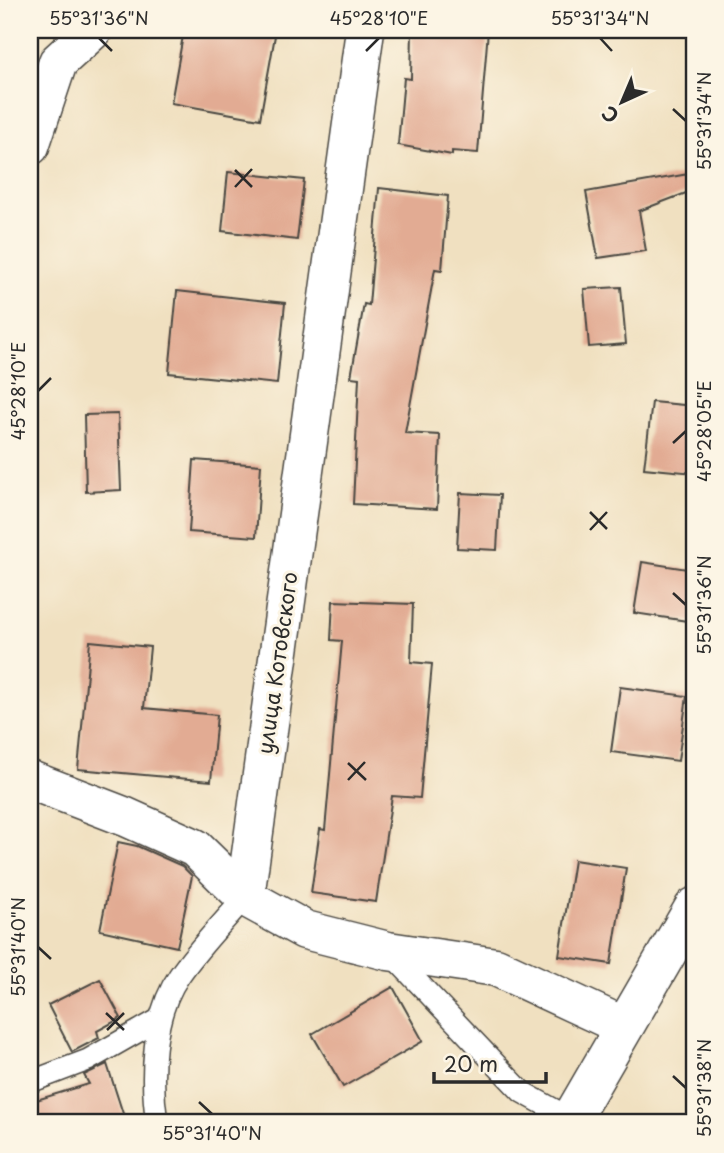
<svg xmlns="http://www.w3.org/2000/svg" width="724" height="1153" viewBox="0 0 724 1153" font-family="'Playpen Sans',sans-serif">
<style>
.building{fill:#e2ab93}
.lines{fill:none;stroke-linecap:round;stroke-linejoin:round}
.service-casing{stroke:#494641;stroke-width:24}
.minor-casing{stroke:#494641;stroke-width:41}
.service{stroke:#fff;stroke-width:21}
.minor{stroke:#fff;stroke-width:38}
.ticks{fill:none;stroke:#2b2b2b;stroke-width:2.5}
.labels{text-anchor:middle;stroke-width:6;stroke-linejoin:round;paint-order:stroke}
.street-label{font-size:21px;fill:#2b2b2b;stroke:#fcf5e5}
.neatline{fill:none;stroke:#2b2b2b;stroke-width:2.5}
.ticks-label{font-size:18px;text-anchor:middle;fill:#2b2b2b}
</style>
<rect width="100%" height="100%" fill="#fcf5e5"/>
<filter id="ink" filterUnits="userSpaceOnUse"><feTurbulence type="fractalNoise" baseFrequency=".0143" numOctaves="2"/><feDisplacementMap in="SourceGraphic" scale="14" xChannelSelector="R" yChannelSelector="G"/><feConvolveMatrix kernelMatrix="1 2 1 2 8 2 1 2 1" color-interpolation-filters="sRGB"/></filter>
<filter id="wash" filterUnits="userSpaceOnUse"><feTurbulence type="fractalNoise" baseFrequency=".00686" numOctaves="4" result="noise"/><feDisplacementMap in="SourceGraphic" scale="28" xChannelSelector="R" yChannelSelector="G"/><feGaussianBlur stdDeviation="1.57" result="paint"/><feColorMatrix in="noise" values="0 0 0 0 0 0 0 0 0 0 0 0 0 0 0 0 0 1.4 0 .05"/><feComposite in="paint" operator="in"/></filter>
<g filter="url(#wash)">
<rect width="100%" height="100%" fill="#f0e0c0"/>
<g id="blocks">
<g class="building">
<polygon points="184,30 276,30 260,119 171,103"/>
<polygon points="412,30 488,30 478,153 452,151 452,155 398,145 404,78 411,79"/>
<polygon points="228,172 304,180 297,240 222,231"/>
<polygon points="694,173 694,190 639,211 646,251 598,258 586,192"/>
<polygon points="379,188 448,196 442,270 435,269 405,433 440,435 437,509 353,504 359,378 351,377 364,304 369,305"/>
<polygon points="621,287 626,344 589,347 584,289"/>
<polygon points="177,291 285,303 277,384 169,373"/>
<polygon points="652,402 694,406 694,473 644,468"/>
<polygon points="118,414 121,490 86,492 84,415"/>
<polygon points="194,460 261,465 256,537 189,532"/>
<polygon points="460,493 500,495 497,550 457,548"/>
<polygon points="642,562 694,570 694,622 634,613"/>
<polygon points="333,601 413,604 411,662 432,664 420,798 392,796 376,902 311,893 320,829 325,830 342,641 331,640"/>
<polygon points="90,641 150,647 144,708 217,715 211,781 78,769"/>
<polygon points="620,687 687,696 678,761 611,752"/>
<polygon points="118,842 137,846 182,866 192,876 177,947 100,930"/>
<polygon points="574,860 626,868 611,964 559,956"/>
<polygon points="100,979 121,1018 97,1031 99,1038 72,1052 48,1005"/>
<polygon points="393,987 423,1041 343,1087 312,1034"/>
<polygon points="107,1064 126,1123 30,1123 30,1102 89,1084 84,1075"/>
</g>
</g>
</g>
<g filter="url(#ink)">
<use href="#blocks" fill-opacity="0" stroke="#494641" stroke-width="2"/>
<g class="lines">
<defs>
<g id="service">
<polyline points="391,954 522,1092 571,1119"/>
<polyline points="30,1082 88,1060 158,1020"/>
<path d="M 157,1123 C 150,1078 152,1015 179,976 C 198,948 223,923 245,897"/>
</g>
<g id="minor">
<polyline points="30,146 58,62 93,30"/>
<polyline points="30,780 126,817 195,848 245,897 305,930 388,951 496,967 623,1026"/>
<polyline points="245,897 365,30"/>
<polyline points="573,1123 571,1119 694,907"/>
</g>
</defs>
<use href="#service" class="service-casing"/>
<use href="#minor" class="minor-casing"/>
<use href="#service" class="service"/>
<use href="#minor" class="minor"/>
</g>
</g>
<path class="ticks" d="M 99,38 L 112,51M 600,38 L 612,51M 366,51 L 379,38M 673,109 L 686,121M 235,170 L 252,187M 235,187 L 252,169M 38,391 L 51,378M 673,443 L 686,431M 590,512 L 607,529M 590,530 L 607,512M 673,593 L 686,605M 348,763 L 366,780M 348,780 L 365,762M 38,947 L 51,959M 106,1013 L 124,1030M 107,1030 L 124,1013M 673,1076 L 686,1088M 199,1102 L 212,1114"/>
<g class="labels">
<g class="street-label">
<text transform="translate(278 663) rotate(-82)" y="7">улица Котовского</text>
</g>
</g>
<rect width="724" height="1153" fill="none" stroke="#fcf5e5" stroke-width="77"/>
<g transform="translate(622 102) rotate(224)" stroke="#fcf5e5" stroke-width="5" paint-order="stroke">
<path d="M0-5L12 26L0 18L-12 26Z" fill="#2b2b2b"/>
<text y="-10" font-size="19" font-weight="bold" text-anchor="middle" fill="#2b2b2b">С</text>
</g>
<path d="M434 1072v10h112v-10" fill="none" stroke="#2b2b2b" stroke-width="3.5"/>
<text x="444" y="1072" font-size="21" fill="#2b2b2b" stroke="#fcf5e5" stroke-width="5" paint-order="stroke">20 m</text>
<rect x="38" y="38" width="648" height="1076" class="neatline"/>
<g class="ticks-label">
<text x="99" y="25">55°31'36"N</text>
<text x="379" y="25">45°28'10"E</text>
<text x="600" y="25">55°31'34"N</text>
<text transform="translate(705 121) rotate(-90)" y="6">55°31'34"N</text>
<text transform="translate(19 391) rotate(-90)" y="6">45°28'10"E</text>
<text transform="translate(705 431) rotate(-90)" y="6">45°28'05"E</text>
<text transform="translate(705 605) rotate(-90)" y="6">55°31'36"N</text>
<text transform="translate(19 947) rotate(-90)" y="6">55°31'40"N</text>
<text transform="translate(705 1088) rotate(-90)" y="6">55°31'38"N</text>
<text x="212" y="1140">55°31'40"N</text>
</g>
</svg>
